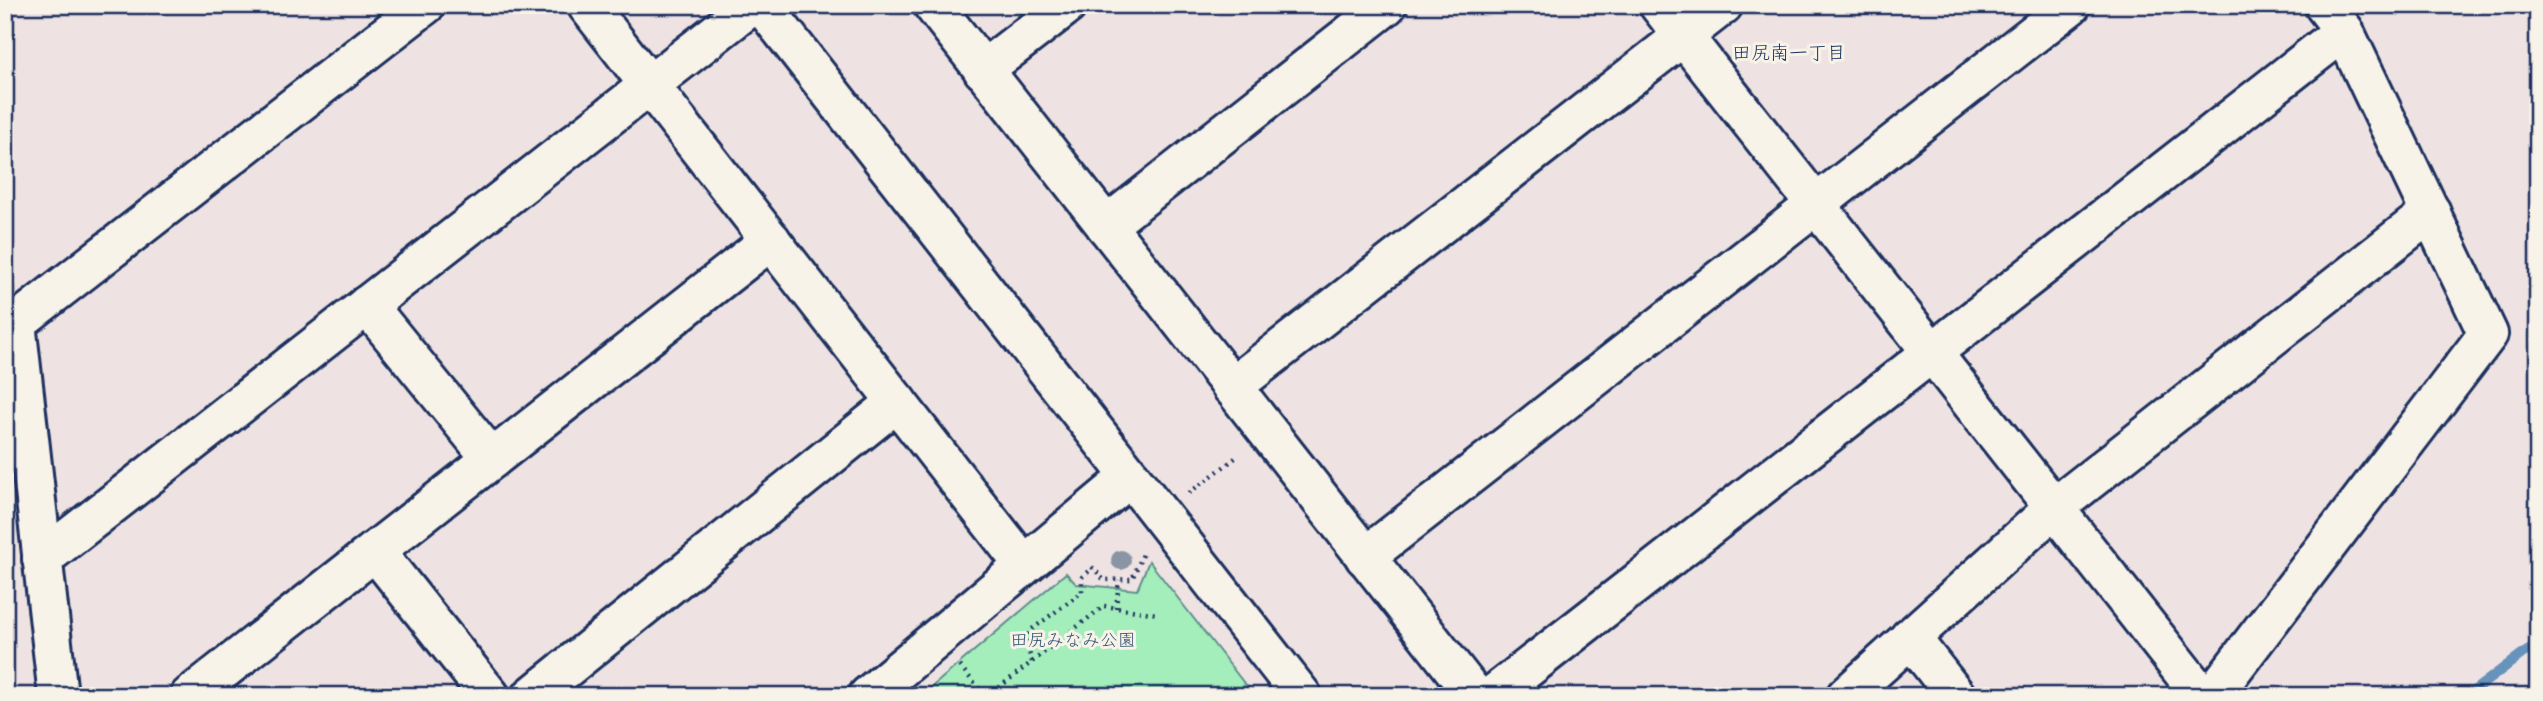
<svg xmlns="http://www.w3.org/2000/svg" width="2543" height="701" viewBox="0 0 2543 701" font-family="'Balsamiq Sans','Klee One',sans-serif">
<style>
.green{fill:#a4eebc;stroke:#608e8d;stroke-width:2}
.lines{fill:none;stroke-linecap:round;stroke-linejoin:round}
.stream{stroke:#6693bb;stroke-width:10}
.minor-casing{stroke:#1b2f5e;stroke-width:44}
.path{stroke:#1b2f5e;stroke-width:4.5;stroke-dasharray:2 5;stroke-linecap:butt}
.minor{stroke:#f7f3e8;stroke-width:38}
.tree{fill:#8995a4}
.labels{text-anchor:middle;stroke-width:6;stroke-linejoin:round;paint-order:stroke}
.park-label{font-size:18px;fill:#365571;stroke:#f7f3e8}
.neighbourhood-label{font-size:19px;fill:#1b2f5e;stroke:#f7f3e8}
</style>
<rect width="100%" height="100%" fill="#eee3e2"/>
<filter id="ink" filterUnits="userSpaceOnUse"><feTurbulence type="fractalNoise" baseFrequency=".0143" numOctaves="2"/><feDisplacementMap in="SourceGraphic" scale="14" xChannelSelector="R" yChannelSelector="G"/><feConvolveMatrix kernelMatrix="1 2 1 2 8 2 1 2 1" color-interpolation-filters="sRGB"/></filter>
<g filter="url(#ink)">
<polygon class="green" points="1149,561 1254,696 921,696 1066,573 1076,584 1137,590"/>
<g class="lines">
<polyline class="stream" points="2467,696 2522,654 2538,645"/>
<defs>
<g id="minor">
<polyline points="587,5 1024,565"/>
<polyline points="762,5 1302,696"/>
<polyline points="933,5 1475,696"/>
<polyline points="1659,5 2202,696"/>
<polyline points="983,70 1067,5"/>
<polyline points="1106,226 1387,5"/>
<polyline points="367,305 492,459"/>
<polyline points="1232,387 1723,5"/>
<polyline points="375,551 490,696"/>
<polyline points="1365,557 2071,5"/>
<polyline points="42,559 752,5"/>
<polyline points="1910,637 1956,696"/>
<polyline points="58,696 16,323 425,5"/>
<polyline points="190,696 771,240"/>
<polyline points="532,696 897,402"/>
<polyline points="868,696 1130,477"/>
<polyline points="1492,696 2344,31"/>
<polyline points="1846,696 2054,508 2431,212"/>
<polyline points="2212,696 2488,334 2344,31 2324,5"/>
</g>
</defs>
<use href="#minor" class="minor-casing"/>
<g class="path">
<polyline points="1189,493 1238,456"/>
<polyline points="1092,567 1104,580 1132,579 1144,552"/>
<polyline points="1116,608 1119,580"/>
<path d="M 1032,662 C 1029,651 1023,641 1031,630 L 1082,592 L 1082,577 L 1093,568"/>
<polyline points="960,666 985,696"/>
<polyline points="988,696 1104,606 1157,614"/>
</g>
<use href="#minor" class="minor"/>
</g>
<circle class="tree" cx="1121" cy="560" r="10"/>
</g>
<g class="labels">
<g class="park-label">
<text x="1073" y="646">田尻みなみ公園</text>
</g>
<g class="neighbourhood-label">
<text x="1789" y="59">田尻南一丁目</text>
</g>
</g>
<rect width="2543" height="701" fill="none" stroke="#f7f3e8" stroke-width="28"/>
<rect x="14" y="14" width="2515" height="673" fill="none" stroke="#1b2f5e" stroke-width="2.5" filter="url(#ink)"/>
</svg>
